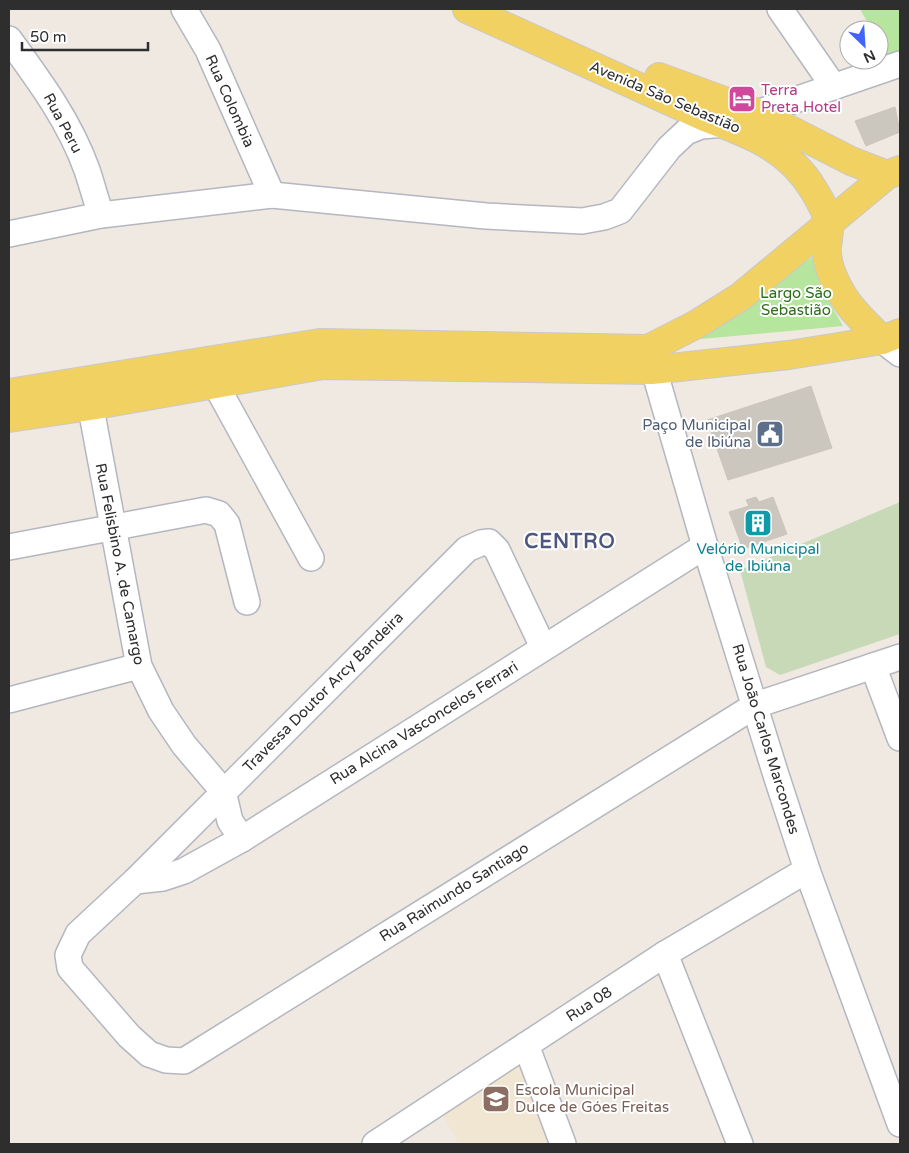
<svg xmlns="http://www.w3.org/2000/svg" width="909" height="1153" viewBox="0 0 909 1153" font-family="'Varela Round',sans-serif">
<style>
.education{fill:#f0e6d1}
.green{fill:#b6e59e}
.cemetery{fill:#c8d9b8}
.building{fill:#cbc7bf;stroke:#cbc5ba}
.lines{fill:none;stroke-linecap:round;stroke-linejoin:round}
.minor-casing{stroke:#b4b7c1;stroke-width:28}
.major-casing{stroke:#c9c9c9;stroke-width:30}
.minor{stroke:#fff;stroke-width:25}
.major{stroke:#f2d163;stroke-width:28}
.labels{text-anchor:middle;stroke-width:4;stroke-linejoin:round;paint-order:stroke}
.hotel-label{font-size:15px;fill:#b23c85;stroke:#fff;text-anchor:start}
.street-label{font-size:15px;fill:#2e2e2e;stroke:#fff}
.park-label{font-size:15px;fill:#2c6e1b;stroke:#fff}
.service-label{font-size:15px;fill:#4e5e75;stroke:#fff;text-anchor:end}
.culture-label{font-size:15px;fill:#0d838f;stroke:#fff}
.education-label{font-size:15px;fill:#785e54;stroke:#fff;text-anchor:start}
.district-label{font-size:20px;font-weight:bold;letter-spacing:1px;fill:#4d5680;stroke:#fff}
</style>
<rect width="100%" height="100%" fill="#efe9e1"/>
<polygon class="education" points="516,1065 523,1066 554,1144 459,1144 439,1108"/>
<g class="green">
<polygon points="860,9 900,9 900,50 885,56 879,44 879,30 872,30"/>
<polygon points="813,257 820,286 843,326 701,339 701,329"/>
</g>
<polygon class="cemetery" points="900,502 900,634 780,675 766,667 740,570"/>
<g class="building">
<polygon points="895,107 900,132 866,146 855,121"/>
<polygon points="811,386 832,448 728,480 707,420"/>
<polygon points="756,497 759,502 773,497 787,534 743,549 729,512 749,506 746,500"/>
</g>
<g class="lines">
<defs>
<g id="minor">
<polyline points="184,9 208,50 272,195"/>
<polyline points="780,9 834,87"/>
<path d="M 9,39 C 39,80 70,122 87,170 C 92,185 96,200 101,215"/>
<polyline points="9,234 101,215 272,195 486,216 582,221 604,217 620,211 669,148 686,132 701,126 725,124 900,64"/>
<polyline points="882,340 900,354"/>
<polyline points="648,349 705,546 776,775 807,870 900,1124"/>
<polyline points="206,367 311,558"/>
<polyline points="87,387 139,666 161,711 184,745 223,791 230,821 242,839"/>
<polyline points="9,547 206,510 219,514 227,524 247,602"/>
<polyline points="543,647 497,550 489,542 481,543 467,549 135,881 78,934 68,955 70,968 129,1036 149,1054 166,1060 184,1061 756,705 900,657"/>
<polyline points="873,666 900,738"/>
<polyline points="9,700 139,666"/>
<polyline points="135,881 163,878 184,871 242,839 705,546"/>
<polyline points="665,954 740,1144"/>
<polyline points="526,1045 563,1144"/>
<polyline points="375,1144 665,954 807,870"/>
</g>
<g id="major">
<path d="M 467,9 L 707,118 C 750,134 788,148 813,189 C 819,199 827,212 829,224 C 830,234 826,244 827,254 C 828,265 833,278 838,287 C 848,308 866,323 882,340"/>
<polyline points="659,77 757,113 851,161 887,175"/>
<polyline points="9,393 320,343 648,349 697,324 740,297 887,175 900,170"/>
<polyline points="9,418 90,406 323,365 652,370 789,355 882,340 900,333"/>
</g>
</defs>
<use href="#minor" class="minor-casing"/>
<use href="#major" class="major-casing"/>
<use href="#minor" class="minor"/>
<use href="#major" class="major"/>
</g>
<defs>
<symbol id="hotel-square" viewBox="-11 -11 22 22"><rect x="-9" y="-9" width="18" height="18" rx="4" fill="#d1479c" stroke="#fff"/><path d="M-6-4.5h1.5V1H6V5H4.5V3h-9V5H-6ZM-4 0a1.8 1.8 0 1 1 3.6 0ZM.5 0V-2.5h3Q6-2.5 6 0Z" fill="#fff"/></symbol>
<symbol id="civic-square" viewBox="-11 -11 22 22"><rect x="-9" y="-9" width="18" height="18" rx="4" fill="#5c6f8a" stroke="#fff"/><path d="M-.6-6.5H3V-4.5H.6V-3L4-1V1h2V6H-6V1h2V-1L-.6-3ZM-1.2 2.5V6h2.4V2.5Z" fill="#fff"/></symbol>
<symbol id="building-square" viewBox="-11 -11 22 22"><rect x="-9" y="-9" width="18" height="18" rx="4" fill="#0f9aa8" stroke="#fff"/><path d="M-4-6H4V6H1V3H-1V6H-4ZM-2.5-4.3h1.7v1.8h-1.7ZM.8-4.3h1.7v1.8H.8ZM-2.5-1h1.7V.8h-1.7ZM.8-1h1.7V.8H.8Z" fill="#fff"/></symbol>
<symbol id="school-square" viewBox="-11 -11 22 22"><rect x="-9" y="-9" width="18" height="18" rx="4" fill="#8d6e63" stroke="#fff"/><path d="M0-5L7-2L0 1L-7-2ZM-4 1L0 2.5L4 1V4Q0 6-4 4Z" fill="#fff"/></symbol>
</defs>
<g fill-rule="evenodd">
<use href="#hotel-square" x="726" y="83" width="32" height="32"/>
<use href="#civic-square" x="754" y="418" width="32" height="32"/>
<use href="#building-square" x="742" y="507" width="32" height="32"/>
<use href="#school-square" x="480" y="1083" width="32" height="32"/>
</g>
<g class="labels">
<g class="hotel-label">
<text x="761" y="95">Terra<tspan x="761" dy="17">Preta Hotel</tspan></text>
</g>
<g class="street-label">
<text transform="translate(665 97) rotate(23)" y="5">Avenida São Sebastião</text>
<text transform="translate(230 101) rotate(66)" y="5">Rua Colombia</text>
<text transform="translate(63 123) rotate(62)" y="5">Rua Peru</text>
<text transform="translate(120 564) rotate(79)" y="5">Rua Felisbino A. de Camargo</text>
<text transform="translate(323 692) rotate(-45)" y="5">Travessa Doutor Arcy Bandeira</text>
<text transform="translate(424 723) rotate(-32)" y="5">Rua Alcina Vasconcelos Ferrari</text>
<text transform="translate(766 739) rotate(73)" y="5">Rua João Carlos Marcondes</text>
<text transform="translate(454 892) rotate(-32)" y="5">Rua Raimundo Santiago</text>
<text transform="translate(589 1004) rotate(-33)" y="5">Rua 08</text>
</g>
<g class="park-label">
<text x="796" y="298">Largo São<tspan x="796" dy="17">Sebastião</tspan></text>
</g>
<g class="service-label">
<text x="751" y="430">Paço Municipal<tspan x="751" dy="17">de Ibiúna</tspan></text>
</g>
<g class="culture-label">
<text x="758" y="554">Velório Municipal<tspan x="758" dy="17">de Ibiúna</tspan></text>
</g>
<g class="education-label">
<text x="515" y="1095">Escola Municipal<tspan x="515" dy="17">Dulce de Góes Freitas</tspan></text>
</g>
<g class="district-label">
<text x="570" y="548">CENTRO</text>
</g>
</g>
<rect width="909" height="1153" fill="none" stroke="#2e2e2e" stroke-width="20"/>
<g transform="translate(864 45) rotate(155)"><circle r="24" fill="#ffffff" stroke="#ababab"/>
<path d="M0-4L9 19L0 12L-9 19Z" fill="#4264fb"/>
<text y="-8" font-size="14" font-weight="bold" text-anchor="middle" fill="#2e2e2e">N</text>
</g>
<path d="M22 42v8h126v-8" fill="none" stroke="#2e2e2e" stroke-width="2.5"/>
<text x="30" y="42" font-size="15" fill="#2e2e2e" stroke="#ffffff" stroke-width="4" paint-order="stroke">50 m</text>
</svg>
